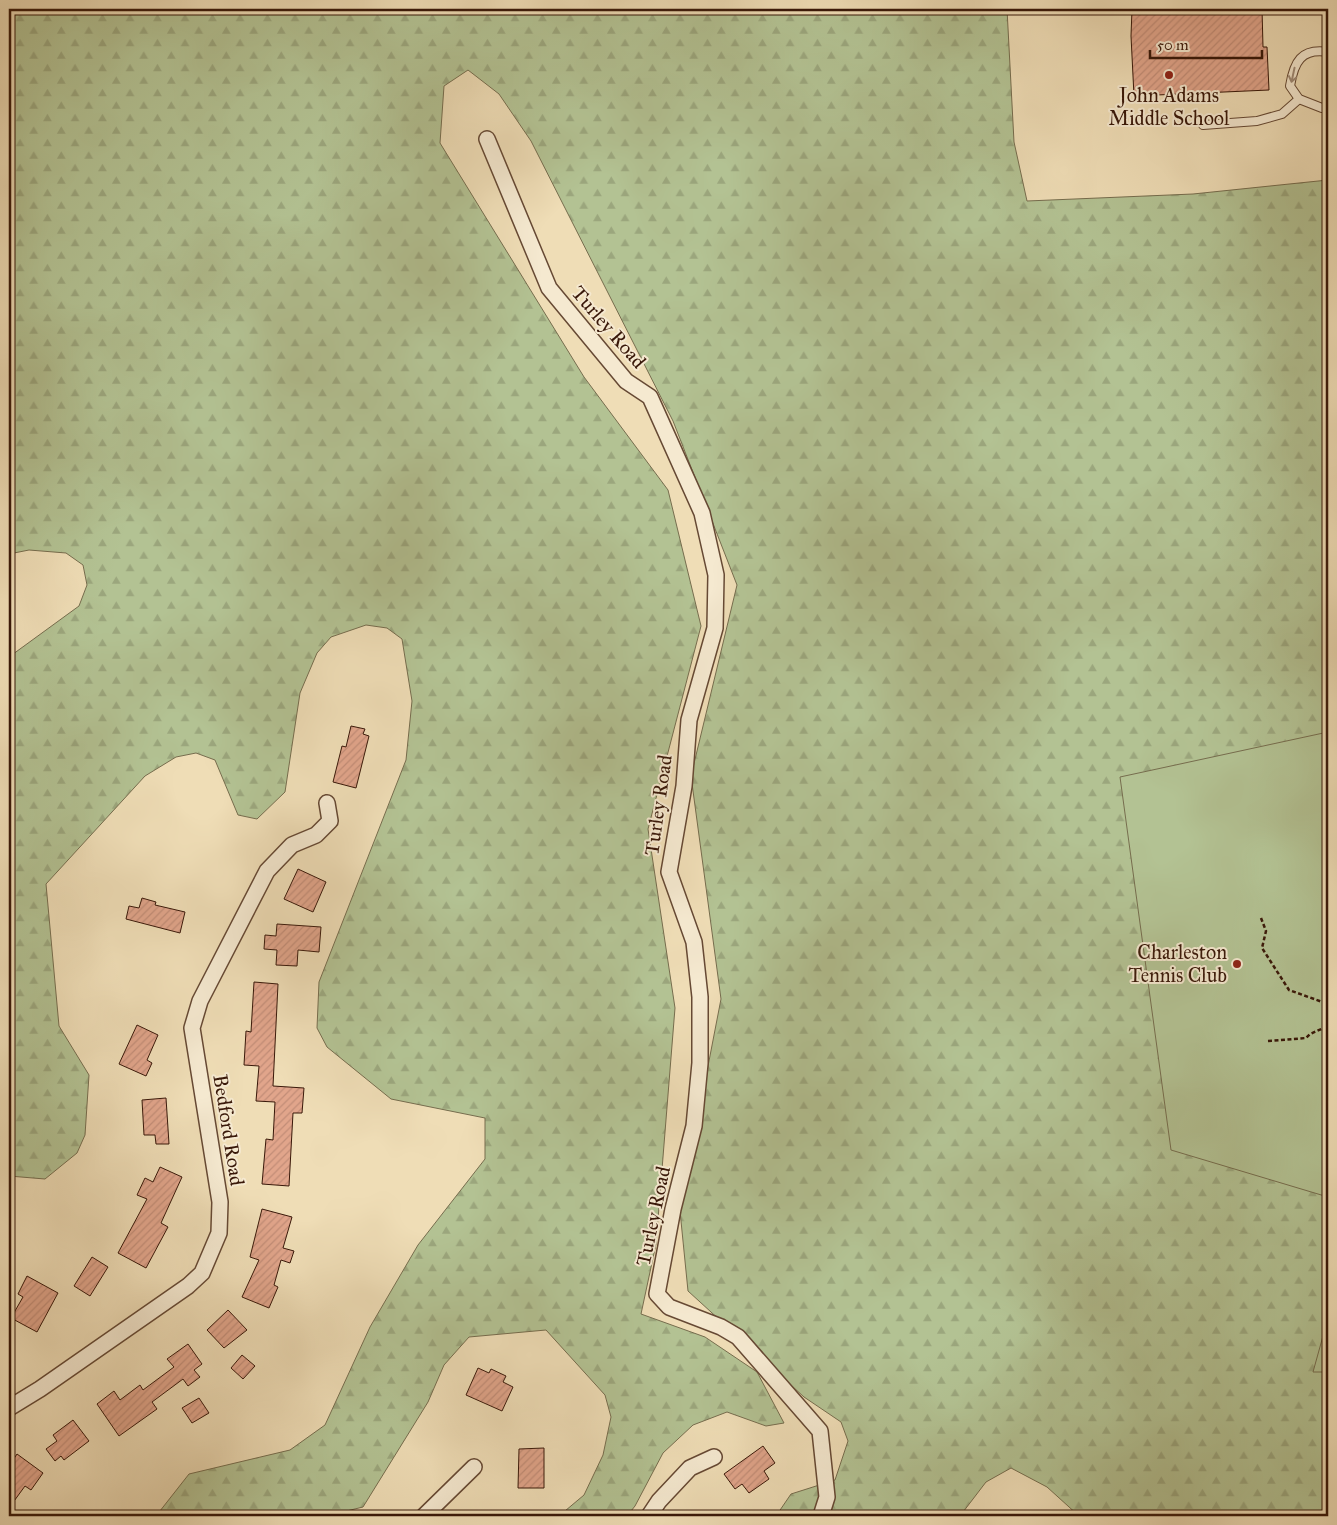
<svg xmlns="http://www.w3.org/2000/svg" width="1337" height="1525" viewBox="0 0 1337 1525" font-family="'IM FELL Great Primer',serif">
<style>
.forest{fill:url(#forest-firs);stroke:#766d4e}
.pitch{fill:#b3c293;stroke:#766d4e}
.building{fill:url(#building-hatch);stroke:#391809}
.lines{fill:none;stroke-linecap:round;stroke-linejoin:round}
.service-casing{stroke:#664934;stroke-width:10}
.minor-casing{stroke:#664934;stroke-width:18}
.path{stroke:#391809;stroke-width:2.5;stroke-dasharray:4 2.5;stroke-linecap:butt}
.service{stroke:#f5e9d0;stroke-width:8}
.minor{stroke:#f5e9d0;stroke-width:15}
.oneway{stroke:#a08b76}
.poi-dot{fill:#8f2418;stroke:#f5e9d0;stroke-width:2}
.labels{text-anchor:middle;stroke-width:4;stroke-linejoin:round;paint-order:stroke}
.poi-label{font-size:20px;fill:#391809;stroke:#f5e9d0}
.street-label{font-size:20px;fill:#391809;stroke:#f5e9d0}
</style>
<defs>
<pattern id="forest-firs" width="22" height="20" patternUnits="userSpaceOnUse" patternTransform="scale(1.25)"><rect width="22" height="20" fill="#b3c293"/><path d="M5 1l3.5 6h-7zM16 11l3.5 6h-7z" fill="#9ba67d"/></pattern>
<pattern id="building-hatch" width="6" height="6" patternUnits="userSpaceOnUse" patternTransform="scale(1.25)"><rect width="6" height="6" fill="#e1a58b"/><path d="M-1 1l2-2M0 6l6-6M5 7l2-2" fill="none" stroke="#c28d77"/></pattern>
</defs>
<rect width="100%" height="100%" fill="#efddb6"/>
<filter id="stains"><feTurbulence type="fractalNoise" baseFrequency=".004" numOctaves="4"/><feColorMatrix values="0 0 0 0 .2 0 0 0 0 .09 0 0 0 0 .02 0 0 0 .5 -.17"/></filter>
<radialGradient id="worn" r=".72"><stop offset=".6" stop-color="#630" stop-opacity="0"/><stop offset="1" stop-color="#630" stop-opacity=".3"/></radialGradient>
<polygon class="forest" points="9,9 1007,9 1014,142 1027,201 1193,194 1328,180 1328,1516 1079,1516 1047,1487 1011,1468 986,1482 960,1516 776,1516 791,1494 835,1480 848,1441 841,1422 804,1397 688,1291 680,1211 721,999 691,776 737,585 673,421 531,141 499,94 468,70 444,86 440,143 584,377 668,490 701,626 648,829 675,1008 656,1244 641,1314 705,1337 757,1372 784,1423 766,1426 727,1412 693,1425 663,1453 635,1506 627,1516 559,1516 584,1495 603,1455 611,1417 605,1395 546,1330 469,1337 444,1365 428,1402 363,1507 326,1516 156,1516 189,1474 290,1450 325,1425 370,1327 418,1245 485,1159 485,1118 391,1099 327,1047 317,1028 319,982 406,760 412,701 402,639 387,628 366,625 331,637 317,653 300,693 285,792 257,819 238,815 215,760 196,753 176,757 145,776 46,884 59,1026 89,1075 85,1135 77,1153 45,1179 9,1176 9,657 79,606 87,585 83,565 66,553 29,550 9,554"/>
<g class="pitch">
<polygon points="1328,732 1328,1197 1171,1150 1120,777"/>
<polygon points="1328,1318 1328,1372 1313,1372"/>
</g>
<g class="building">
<polygon points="1132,9 1262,9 1263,47 1267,47 1269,90 1134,96 1131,36"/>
<polygon points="351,726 365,729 363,734 369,736 356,788 333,782 342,746 346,747"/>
<polygon points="298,869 326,882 313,912 284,899"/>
<polygon points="142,898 156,902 155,905 185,912 180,933 126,919 129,906 139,908"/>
<polygon points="277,924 321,927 319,952 298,950 297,966 276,965 277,950 264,949 265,935 276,936"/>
<polygon points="254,982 278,984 273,1086 304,1088 302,1113 293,1113 289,1186 262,1184 266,1139 273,1140 275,1102 256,1101 259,1066 244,1065 246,1031 251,1032"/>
<polygon points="137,1025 158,1035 147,1060 152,1063 146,1076 119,1064"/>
<polygon points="166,1098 169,1144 156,1144 155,1135 144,1135 142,1100"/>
<polygon points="160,1167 182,1177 161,1223 168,1227 146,1268 118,1253 147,1199 137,1195 145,1178 153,1182"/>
<polygon points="262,1209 292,1217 283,1248 294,1251 290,1263 281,1260 274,1285 278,1287 269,1308 242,1297 259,1260 250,1257"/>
<polygon points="92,1257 108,1267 90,1296 74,1286"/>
<polygon points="27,1276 58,1293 37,1332 11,1318 23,1297 18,1294"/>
<polygon points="228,1310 247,1330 224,1348 207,1330"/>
<polygon points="188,1344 202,1364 194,1370 200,1377 188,1386 183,1379 152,1402 157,1409 119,1436 97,1404 114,1391 120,1400 140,1385 143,1390 174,1367 167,1359"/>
<polygon points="242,1355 255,1366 243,1379 231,1368"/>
<polygon points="478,1368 489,1373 491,1369 506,1376 503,1382 513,1387 502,1411 466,1395"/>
<polygon points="199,1398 209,1413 192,1423 182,1408"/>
<polygon points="73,1420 89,1441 64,1460 61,1456 55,1461 46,1449 57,1441 53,1435"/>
<polygon points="763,1446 775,1463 764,1471 769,1479 749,1493 742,1484 735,1489 724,1474"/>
<polygon points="544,1448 544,1488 518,1488 519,1449"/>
<polygon points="17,1454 43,1473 31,1490 25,1486 9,1508 9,1466"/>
</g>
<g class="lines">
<defs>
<g id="service">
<path d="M 1328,52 C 1301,48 1294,62 1290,86 L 1299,99 L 1322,108 L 1328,108"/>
<polyline points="1203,125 1257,121 1282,114 1299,99"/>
</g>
<g id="minor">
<polyline points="487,139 549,288 626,381 650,397 702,513 716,575 715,628 689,720 684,786 669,872 694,942 700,997 700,1063 694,1126 673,1209 657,1294 669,1307 721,1327 738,1337 820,1431 827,1497 821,1516"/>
<polyline points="9,1408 40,1389 188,1286 202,1273 219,1233 220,1202 192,1028 200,1001 267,871 292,845 316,835 330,821 327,803"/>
<polyline points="424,1516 474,1467"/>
<polyline points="649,1516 659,1501 690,1468 714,1457"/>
</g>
</defs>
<use href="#service" class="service-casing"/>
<use href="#minor" class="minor-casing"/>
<g class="path">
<polyline points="1261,918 1266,931 1262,948 1289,990 1328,1004"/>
<polyline points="1268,1041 1306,1038 1310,1034 1328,1026"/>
</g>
<use href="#service" class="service"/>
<use href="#minor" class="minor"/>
</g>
<defs><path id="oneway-shaft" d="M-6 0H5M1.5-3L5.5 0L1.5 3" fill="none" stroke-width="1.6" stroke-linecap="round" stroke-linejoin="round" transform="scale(1.25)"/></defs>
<use class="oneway" href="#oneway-shaft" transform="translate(1293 75) rotate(102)"/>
<g class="poi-dot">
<circle cx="1169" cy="75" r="5"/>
<circle cx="1237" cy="964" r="5"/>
</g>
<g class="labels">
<g class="poi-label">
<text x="1169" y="102">John Adams<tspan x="1169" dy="23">Middle School</tspan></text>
<text x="1227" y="959" text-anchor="end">Charleston<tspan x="1227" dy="23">Tennis Club</tspan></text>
</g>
<g class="street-label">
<text transform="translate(609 327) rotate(49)" y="7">Turley Road</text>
<text transform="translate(658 805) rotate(-82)" y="7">Turley Road</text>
<text transform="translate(229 1130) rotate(81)" y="7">Bedford Road</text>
<text transform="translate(653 1216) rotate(-78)" y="7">Turley Road</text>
</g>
</g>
<rect width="1337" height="1525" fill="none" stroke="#efddb6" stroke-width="30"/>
<rect x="10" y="10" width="1317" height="1505" fill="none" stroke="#391809" stroke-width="2.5"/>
<rect x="15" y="15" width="1307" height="1495" fill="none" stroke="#391809"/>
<path d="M1150 50v8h112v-8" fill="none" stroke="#391809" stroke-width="2.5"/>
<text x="1157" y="50" font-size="15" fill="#391809" stroke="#f5e9d0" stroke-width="4" paint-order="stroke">50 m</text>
<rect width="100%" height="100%" filter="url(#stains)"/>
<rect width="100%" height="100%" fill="url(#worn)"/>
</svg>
